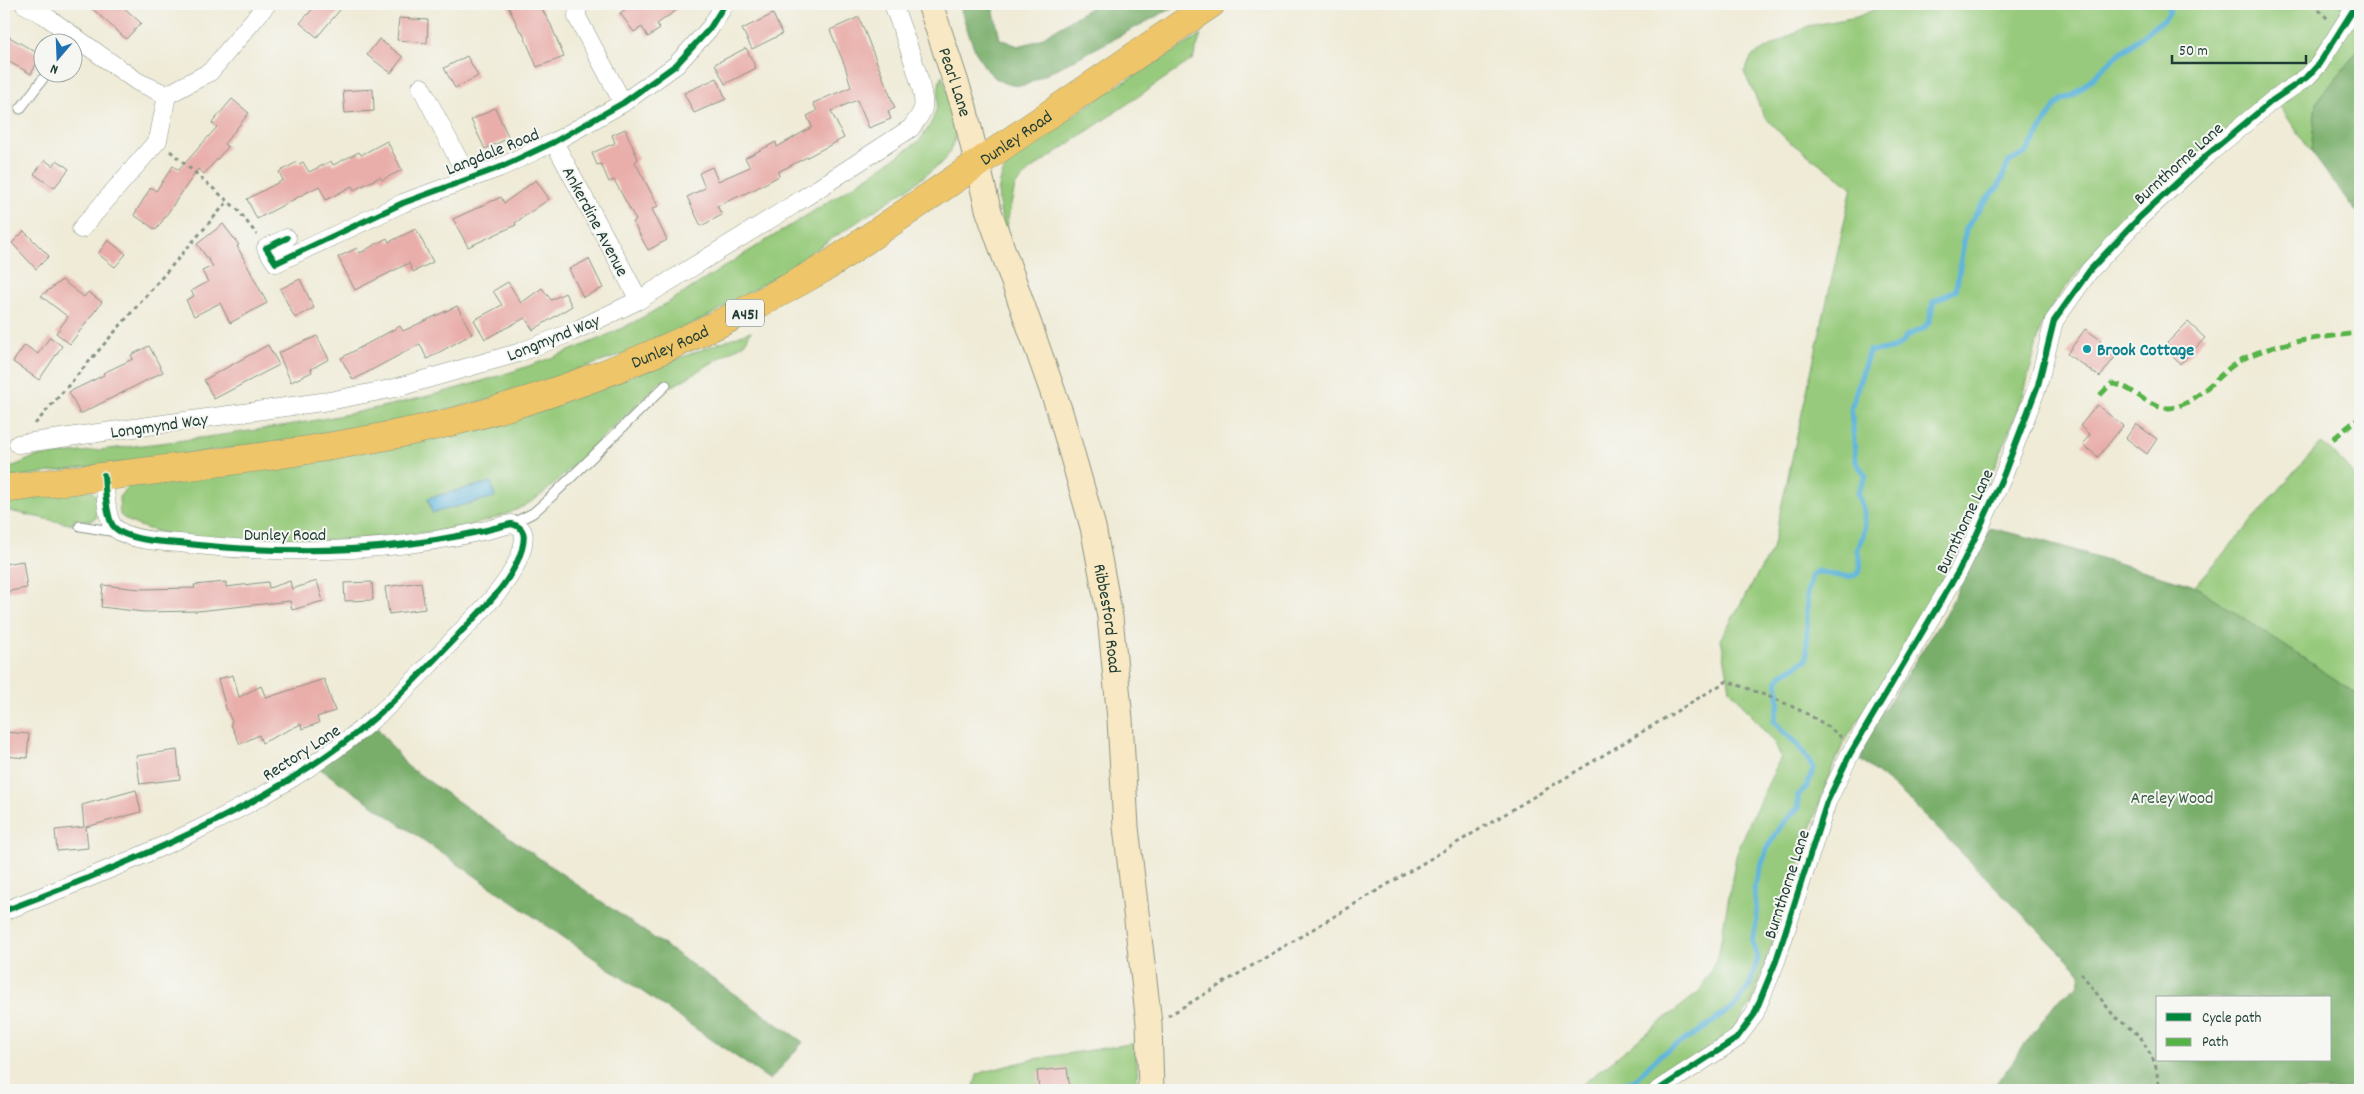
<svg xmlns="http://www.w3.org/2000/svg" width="2364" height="1094" viewBox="0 0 2364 1094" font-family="Dekko,sans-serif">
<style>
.green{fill:#97ca7b;stroke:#5b8458;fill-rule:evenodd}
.forest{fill:#79ae6b;stroke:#4c7650;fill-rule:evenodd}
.water{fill:#60b5dc;stroke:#407988}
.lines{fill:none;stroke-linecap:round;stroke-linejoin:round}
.stream{stroke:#60b5dc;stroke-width:5.5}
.building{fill:#e9aeaa}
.lane-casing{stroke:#879486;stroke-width:11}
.street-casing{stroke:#879486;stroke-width:19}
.secondary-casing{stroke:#879486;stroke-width:27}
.primary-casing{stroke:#879486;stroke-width:29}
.path{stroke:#879486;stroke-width:3;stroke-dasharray:4 4;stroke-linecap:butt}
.lane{stroke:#fff;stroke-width:9}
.street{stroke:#fff;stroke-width:18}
.secondary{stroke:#f8e8c3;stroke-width:25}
.primary{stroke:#eec569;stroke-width:28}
.quiet{stroke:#55b346;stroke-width:5;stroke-dasharray:10 5;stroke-linecap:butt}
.cycleway-casing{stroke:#f6f6f2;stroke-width:9}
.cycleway{stroke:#00873e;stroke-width:6}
.culture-dot{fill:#0f9aa8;stroke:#f6f6f2;stroke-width:2}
.labels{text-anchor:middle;stroke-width:4;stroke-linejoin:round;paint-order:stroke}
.shield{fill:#f6f6f2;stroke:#60746d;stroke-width:1}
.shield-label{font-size:16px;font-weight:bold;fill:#1f3d34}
.street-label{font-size:18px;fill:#1f3d34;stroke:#f6f6f2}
.culture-label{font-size:18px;font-weight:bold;fill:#0d838f;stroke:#f6f6f2;text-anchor:start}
.park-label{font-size:18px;fill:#3d6046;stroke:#f6f6f2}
</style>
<rect width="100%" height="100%" fill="#f6f6f2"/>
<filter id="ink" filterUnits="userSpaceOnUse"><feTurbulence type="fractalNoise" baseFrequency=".02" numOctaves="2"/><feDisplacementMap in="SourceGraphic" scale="10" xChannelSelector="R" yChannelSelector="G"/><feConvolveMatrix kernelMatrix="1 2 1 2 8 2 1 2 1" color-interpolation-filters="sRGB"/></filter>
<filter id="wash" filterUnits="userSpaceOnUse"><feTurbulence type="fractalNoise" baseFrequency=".0096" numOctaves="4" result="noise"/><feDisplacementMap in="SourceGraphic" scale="20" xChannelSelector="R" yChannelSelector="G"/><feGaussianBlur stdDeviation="1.12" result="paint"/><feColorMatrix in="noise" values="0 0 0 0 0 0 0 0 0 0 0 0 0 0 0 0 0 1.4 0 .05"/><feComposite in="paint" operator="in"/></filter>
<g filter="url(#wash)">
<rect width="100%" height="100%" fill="#efebd7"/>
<g class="green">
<polygon points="1887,4 2347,4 2310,62 2272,89 2141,209 2089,258 2052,305 2041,327 2024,393 1999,457 1951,566 1904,649 1845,741 1831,770 1752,1003 1731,1033 1642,1090 1575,1090 1699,992 1718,957 1736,856 1750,821 1781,757 1775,744 1730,689 1721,638 1772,549 1852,187 1786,139 1764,116 1744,72 1752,56 1808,26 1857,17"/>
<polygon points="2360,11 2360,48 2316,103 2311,152 2279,105"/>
<path d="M 1201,35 L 1193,59 L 1029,171 L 1015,186 L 1005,233 C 999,205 992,187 1010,161 L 1101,96 Z"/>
<path d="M 942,75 L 957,121 L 954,142 L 945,160 L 913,185 L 771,279 L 713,314 L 639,349 L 488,400 L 345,433 L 7,478 L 5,470 L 34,457 C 224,437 418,416 596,340 C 647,319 694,286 741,256 C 801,219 862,182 919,141 C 929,128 937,115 938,98 C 939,89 938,84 942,75 Z"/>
<path d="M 751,331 L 745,343 L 673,386 L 661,381 C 637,405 612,429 587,452 C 568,471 548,493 524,506 C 503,517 479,524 455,528 C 393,540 165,556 120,515 L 119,497 L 132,482 L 594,390 ZM 491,482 L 432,513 L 432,512 L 428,498 Z"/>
<polygon points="2320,443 2331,450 2360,482 2360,696 2195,586"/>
<path d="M 88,489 C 100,496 102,505 96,518 L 90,521 L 74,519 L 74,525 L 9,511 L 8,497 Z"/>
<polygon points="1136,1043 1138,1090 973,1090 977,1075 984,1072 1034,1059"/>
</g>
<g class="forest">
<path d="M 959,4 L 992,4 L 1000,39 L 1018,46 L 1037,41 L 1096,4 L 1180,4 L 1026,85 C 981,92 970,36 959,4 Z"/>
<polygon points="2360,48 2360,217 2311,152 2316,103"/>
<path d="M 1990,528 L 2044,541 L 2195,586 L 2360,696 L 2360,1090 L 1992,1090 L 2055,1003 L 2079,984 L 2081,973 L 1901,792 L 1860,760 L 1863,755 L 1857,751 L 1945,615 ZM 2158,998 L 2330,998 L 2330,1060 L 2158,1060 Z"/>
<polygon points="376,726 407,766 803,1042 770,1080 319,768"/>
</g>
<polygon class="water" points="491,482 495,497 432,513 428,498"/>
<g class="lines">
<path class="stream" d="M 1598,1090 L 1633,1081 L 1660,1055 L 1703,1029 L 1736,1005 L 1750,984 L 1758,958 L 1752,941 L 1757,919 L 1754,886 L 1768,846 L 1782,824 L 1798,808 L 1798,795 L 1807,786 L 1814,768 L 1798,745 L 1774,722 L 1779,703 L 1777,681 L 1781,675 L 1807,659 L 1807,592 L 1812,575 L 1818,571 C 1840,577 1871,586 1857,550 C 1868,530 1867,513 1857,494 L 1866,476 L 1856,462 L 1851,409 L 1869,351 C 1884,349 1900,352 1906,336 C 1930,327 1929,326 1933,302 L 1956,290 L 1966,229 L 1982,205 L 1998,187 L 2009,162 L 2027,152 L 2054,108 L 2062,100 L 2074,95 L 2114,58 L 2163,20 L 2170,12 L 2167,4"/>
</g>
<g id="blocks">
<g class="building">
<polygon points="87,4 120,4 141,23 126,39"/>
<polygon points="317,4 345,4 317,37 300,23"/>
<polygon points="507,4 539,4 551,25 564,57 537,67 522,31 520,31"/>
<polygon points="633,4 685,4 657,24 660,29 648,37 642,27 634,32 620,13"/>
<polygon points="773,14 782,34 752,49 742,29"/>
<polygon points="859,17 895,108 888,111 891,119 869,128 857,100 831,111 844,138 778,172 779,176 755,189 717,206 722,215 701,226 687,197 705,188 699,173 712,167 718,181 750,167 745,158 776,142 777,147 812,127 807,116 817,111 813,103 851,87 845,66 830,30"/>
<polygon points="399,18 428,20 427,43 397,40"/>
<polygon points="4,34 41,55 31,74 4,59"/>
<polygon points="379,39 403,57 391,73 367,55"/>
<polygon points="746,48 756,68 725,84 715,64"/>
<polygon points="467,56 478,76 455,88 444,68"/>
<polygon points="717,78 726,99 694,113 684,93"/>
<polygon points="373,89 374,111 345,113 343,91"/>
<polygon points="232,99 249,113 224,144 228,147 204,174 198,169 156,230 134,215 151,187 156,191 173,166 179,170 217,127 212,123"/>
<polygon points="495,108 509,138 485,149 471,120"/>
<polygon points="625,129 638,159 635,162 658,206 652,209 667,240 648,250 633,222 636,220 614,180 609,182 601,164 597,165 592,153 615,143 612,135"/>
<polygon points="387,141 402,170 382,180 380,177 354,190 352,186 326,200 319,186 257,219 247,199 283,180 279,172 297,162 299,164 303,162 309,172 331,161 333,165 359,152 361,155"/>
<polygon points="45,160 53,166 57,160 69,169 54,188 34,174"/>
<polygon points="536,180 549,199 515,223 516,225 468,247 453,219 501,197 504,203"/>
<polygon points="223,224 239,245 237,246 267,303 230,323 220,303 194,316 186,300 194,296 191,291 208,282 202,271 213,266 197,244"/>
<polygon points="416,229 433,262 413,272 409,263 355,290 338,257 357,248 360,253 387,238 389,242"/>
<polygon points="24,231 49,256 36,269 12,243"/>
<polygon points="108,240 126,254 115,267 98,254"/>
<polygon points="589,259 603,288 583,297 569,269"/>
<polygon points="300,279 314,308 295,318 280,289"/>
<polygon points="62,280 84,297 88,292 102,302 70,344 56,333 68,317 41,296"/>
<polygon points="508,282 521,303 542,288 551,300 565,293 572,306 533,330 525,318 485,339 474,320 502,305 493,291"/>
<polygon points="457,306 472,334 427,359 420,344 353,380 341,358 400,326 403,331"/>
<polygon points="2188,322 2205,338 2180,364 2163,347"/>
<polygon points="2085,329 2101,340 2098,345 2115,357 2100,377 2067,354"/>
<polygon points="317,336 329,359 311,369 312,372 291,382 278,353"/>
<polygon points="50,337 62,346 39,380 13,362 25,345 38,354"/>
<polygon points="268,345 279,365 214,399 204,380"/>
<polygon points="149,346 163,372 80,414 69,392 104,375 103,373 133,359 131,355"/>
<polygon points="2097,405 2123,426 2098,457 2082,444 2090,435 2080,426"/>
<polygon points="2136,424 2157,439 2147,454 2126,438"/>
<polygon points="23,561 27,588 4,592 4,564"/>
<polygon points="290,581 292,589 317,581 323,601 292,610 290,601 198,611 143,612 101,607 103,585 139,589 195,588 194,585 226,582 226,587 268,582 269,588"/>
<polygon points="372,582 373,600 345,601 344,583"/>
<polygon points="421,582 425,609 389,614 385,587"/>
<polygon points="233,675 239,697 261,686 266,698 324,679 335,711 317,717 319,723 302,729 301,724 262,743 259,735 240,744 230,723 232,722 226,708 218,679"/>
<polygon points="4,732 29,734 27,758 4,756"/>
<polygon points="177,750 180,779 140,784 136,756"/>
<polygon points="136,790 141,812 86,827 88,848 57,851 55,830 84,827 82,805"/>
<polygon points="1067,1068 1070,1088 1062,1088 1063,1090 1039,1090 1037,1071"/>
</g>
</g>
</g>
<g filter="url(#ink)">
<use href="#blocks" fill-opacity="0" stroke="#879486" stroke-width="1"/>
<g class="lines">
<defs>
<g id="lane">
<polyline points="20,109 48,72"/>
<polyline points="513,523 533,513 550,498 666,385"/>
<polyline points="80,526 116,532"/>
</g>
<g id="street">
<polyline points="24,4 44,15 138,82 167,95 210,72 267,4"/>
<polyline points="578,4 577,17 623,103"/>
<polyline points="421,87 468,178"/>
<polyline points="554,142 639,300"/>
<polyline points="81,229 158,140 167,95"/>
<polyline points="287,238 266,248 276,263 403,203 501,167 554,142 623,103 676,65 710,28 725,4"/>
<path d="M 18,444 L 329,401 L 395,388 L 518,353 L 572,332 L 639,300 L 793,205 L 911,128 C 915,122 921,116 923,108 C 927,90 900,25 893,4"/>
<path d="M 4,911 C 125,865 272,806 371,721 C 402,695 429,665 457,636 C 480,611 512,584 522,549 C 525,537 526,527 511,524 C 403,553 290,556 179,543 C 162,542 126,540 114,527 C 106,519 105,487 104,475"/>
<polyline points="1658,1090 1736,1039 1754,1015 1776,961 1827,802 1850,754 1958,572 1976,536 2004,474 2038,385 2054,321 2090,270 2140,217 2207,155 2273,100 2307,77 2319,64 2357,4"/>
</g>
<g id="secondary">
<path id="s1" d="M 930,4 L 964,107 L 988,209 L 1060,412 L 1093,527 L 1110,617 L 1120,719 L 1126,827 L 1149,1023 L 1151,1090"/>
</g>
<g id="primary">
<path id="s2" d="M 4,489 C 154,469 308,457 456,421 C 587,388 709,334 826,267 L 1211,4"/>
</g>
</defs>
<use href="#lane" class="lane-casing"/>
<use href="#street" class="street-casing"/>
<use href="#secondary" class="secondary-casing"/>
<use href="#primary" class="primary-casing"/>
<g class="path">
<polyline points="2313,4 2329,20"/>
<polyline points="170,151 238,210 257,235"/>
<polyline points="35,424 228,201"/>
<polyline points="2081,973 2114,1016 2140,1036 2155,1063 2160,1090"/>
<path d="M 1168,1016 L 1727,681 C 1767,696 1809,709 1842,738"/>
</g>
<use href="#lane" class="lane"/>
<use href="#street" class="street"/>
<use href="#secondary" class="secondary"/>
<use href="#primary" class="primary"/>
<g class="quiet">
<path d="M 2100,395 L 2111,384 C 2133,384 2147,410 2170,408 C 2200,404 2219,370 2245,358 C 2280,341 2323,337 2360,333"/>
<polyline points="2333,439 2360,417"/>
</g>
<defs>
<g id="cycleway">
<polyline points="287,238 266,248 276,263 403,203 501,167 554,142 623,103 676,65 710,28 725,4"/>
<path d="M 4,911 C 125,865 272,806 371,721 C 402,695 429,665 457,636 C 480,611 512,584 522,549 C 525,537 526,527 511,524 C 403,553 290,556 179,543 C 162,542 126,540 114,527 C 106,519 105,487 104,475"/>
<polyline points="1658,1090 1736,1039 1754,1015 1776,961 1827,802 1850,754 1958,572 1976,536 2004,474 2038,385 2054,321 2090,270 2140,217 2207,155 2273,100 2307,77 2319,64 2357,4"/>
</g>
</defs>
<use href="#cycleway" class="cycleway-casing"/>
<use href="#cycleway" class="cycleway"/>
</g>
</g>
<circle class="culture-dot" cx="2087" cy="349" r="5"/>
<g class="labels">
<rect class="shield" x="726" y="299.5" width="38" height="27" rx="4"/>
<g class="shield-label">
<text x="745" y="319">A451</text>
</g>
<g class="street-label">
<text dy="6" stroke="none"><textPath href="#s1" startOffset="82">Pearl Lane</textPath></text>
<text dy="6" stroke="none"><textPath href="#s2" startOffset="1089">Dunley Road</textPath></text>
<text transform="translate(492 151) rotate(-22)" y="6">Langdale Road</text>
<text transform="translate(2178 163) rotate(-42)" y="6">Burnthorne Lane</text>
<text transform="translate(596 221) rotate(62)" y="6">Ankerdine Avenue</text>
<text transform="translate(553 337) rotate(-22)" y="6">Longmynd Way</text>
<text dy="6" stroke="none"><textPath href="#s2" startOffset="684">Dunley Road</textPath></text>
<text transform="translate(159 425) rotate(-8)" y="6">Longmynd Way</text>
<text transform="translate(1964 521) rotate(-65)" y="6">Burnthorne Lane</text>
<text x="285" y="540">Dunley Road</text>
<text dy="6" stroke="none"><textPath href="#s1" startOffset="641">Ribbesford Road</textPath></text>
<text transform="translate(301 752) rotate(-33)" y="6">Rectory Lane</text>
<text transform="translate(1786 884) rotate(-72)" y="6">Burnthorne Lane</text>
</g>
<g class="culture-label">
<text x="2097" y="355">Brook Cottage</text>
</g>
<g class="park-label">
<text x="2172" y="803">Areley Wood</text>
</g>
</g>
<rect width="2364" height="1094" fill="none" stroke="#f6f6f2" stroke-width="20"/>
<rect x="2156" y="996" width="175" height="65" fill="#f6f6f2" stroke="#a0aca6"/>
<rect x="2166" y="1013" width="25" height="8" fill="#00873e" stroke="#a0aca6"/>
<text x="2202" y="1022" font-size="15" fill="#1f3d34">Cycle path</text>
<rect x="2166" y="1038" width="25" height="8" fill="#55b346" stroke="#a0aca6"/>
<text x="2202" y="1046" font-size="15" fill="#1f3d34">Path</text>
<g transform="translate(58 58) rotate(199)"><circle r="24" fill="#f6f6f2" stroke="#a0aca6"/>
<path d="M0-4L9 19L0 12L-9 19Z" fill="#1f6fb2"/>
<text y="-8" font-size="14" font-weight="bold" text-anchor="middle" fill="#1f3d34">N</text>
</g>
<path d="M2172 55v8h134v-8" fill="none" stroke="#1f3d34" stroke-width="2.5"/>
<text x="2179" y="55" font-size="15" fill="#1f3d34" stroke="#f6f6f2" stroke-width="4" paint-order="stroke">50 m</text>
</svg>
